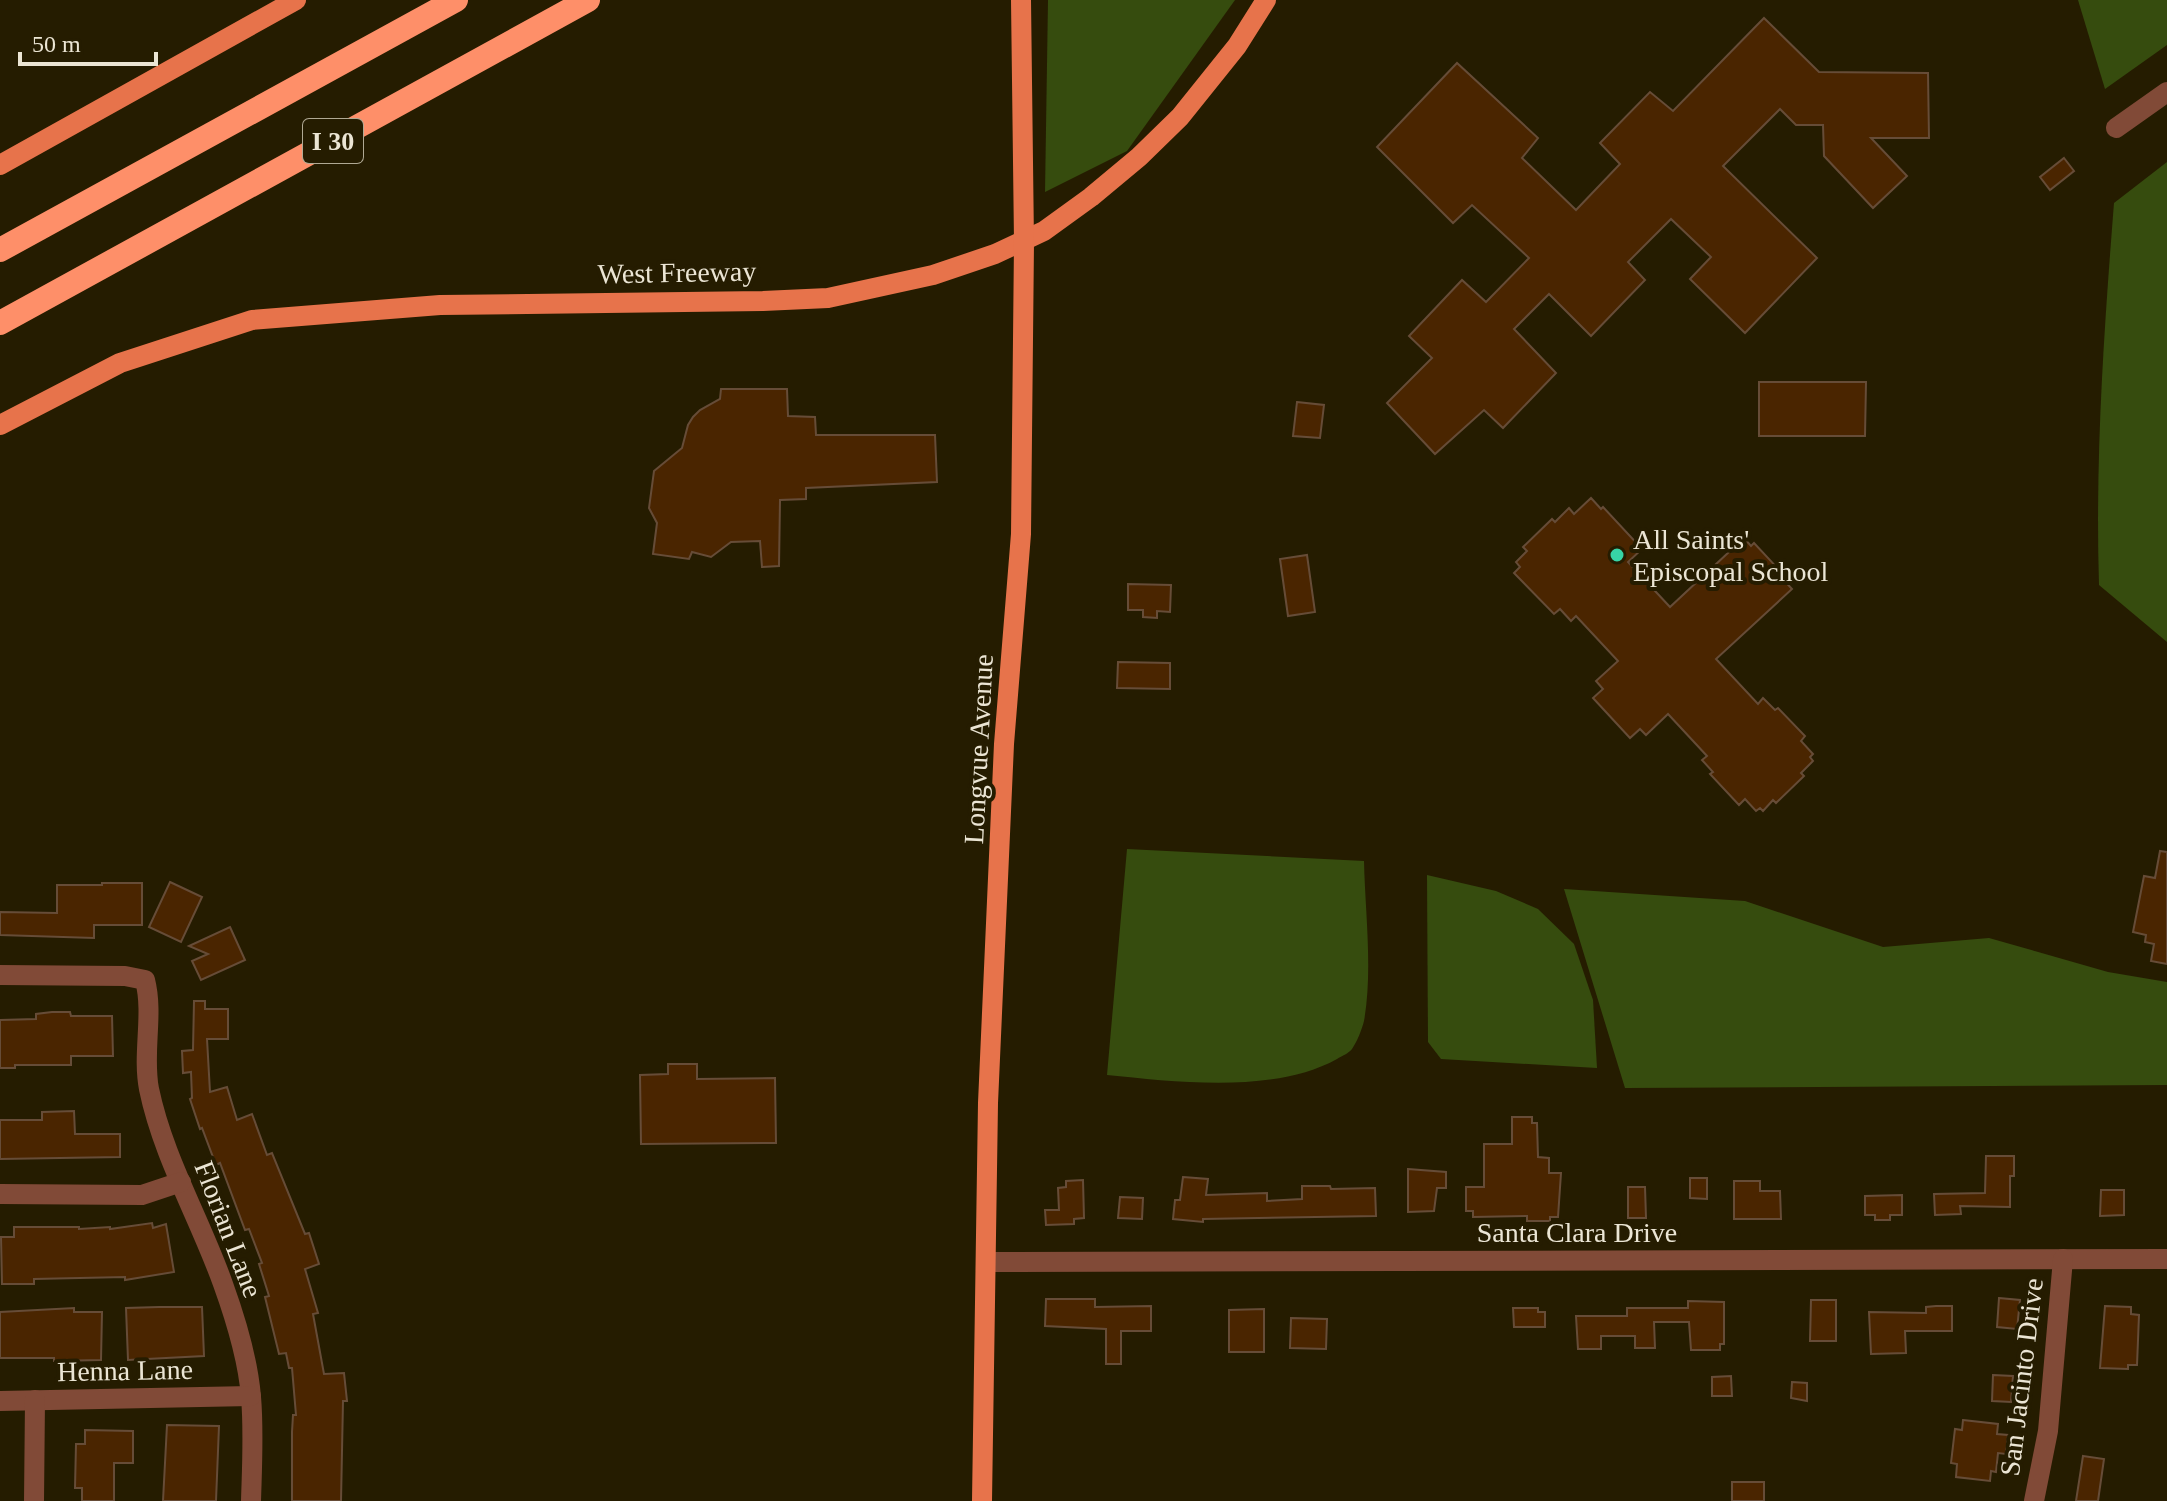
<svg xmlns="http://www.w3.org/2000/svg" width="2167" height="1501" viewBox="0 0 2167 1501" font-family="'Times New Roman',serif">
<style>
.green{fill:#364c0e}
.building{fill:#4a2500;stroke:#664c37;stroke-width:2}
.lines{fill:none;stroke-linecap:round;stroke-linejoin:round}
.minor{stroke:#814a37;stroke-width:20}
.major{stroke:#e7734b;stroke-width:20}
.highway{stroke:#fe8f69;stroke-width:24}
.poi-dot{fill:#37d4a6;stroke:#251c00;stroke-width:3}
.labels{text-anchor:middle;stroke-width:8;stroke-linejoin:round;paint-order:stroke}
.shield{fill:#251c00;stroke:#b0a994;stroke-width:2}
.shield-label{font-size:26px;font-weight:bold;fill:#ebe5d4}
.street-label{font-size:28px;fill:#ebe5d4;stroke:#251c00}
.poi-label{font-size:28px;fill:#ebe5d4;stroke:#251c00;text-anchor:start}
</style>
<rect width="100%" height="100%" fill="#251c00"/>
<g class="green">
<polygon points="1048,0 1235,0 1127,151 1045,192"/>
<polygon points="2078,0 2167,0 2167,45 2105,89"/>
<path d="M 2167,162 L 2167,642 L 2099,585 C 2095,457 2104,330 2114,203 Z"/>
<path d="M 1127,849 L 1364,861 C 1365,911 1373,971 1364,1021 C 1362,1029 1357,1042 1352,1049 C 1349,1053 1342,1056 1337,1059 C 1274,1094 1177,1082 1107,1075 Z"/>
<polygon points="1427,875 1496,891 1538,909 1574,944 1593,1000 1597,1068 1441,1059 1428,1042"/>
<polygon points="1564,889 1745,901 1883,947 1989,938 2108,972 2167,982 2167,1085 1625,1088"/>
</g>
<g class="building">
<polygon points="1764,18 1819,72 1928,73 1929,138 1871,138 1907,176 1873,208 1824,156 1823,125 1796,125 1780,109 1723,166 1817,258 1745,333 1690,279 1711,257 1671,219 1628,262 1645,280 1591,336 1549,294 1514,329 1556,373 1503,428 1484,410 1435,454 1387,403 1432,358 1409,336 1462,280 1486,302 1529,258 1472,205 1453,223 1377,147 1457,63 1538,138 1522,158 1576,210 1620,164 1600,143 1650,92 1673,111"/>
<polygon points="2064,158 2074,171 2050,190 2040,177"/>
<polygon points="1759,382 1866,382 1865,436 1759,436"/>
<polygon points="721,389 787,389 788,416 815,417 816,435 935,435 937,482 806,488 806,499 780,500 779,566 762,567 760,541 731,542 711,557 692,552 689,559 653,554 657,523 649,508 654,471 682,448 688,425 693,417 700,410 720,399"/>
<polygon points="1297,402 1324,405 1320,438 1293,436"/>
<polygon points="1591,498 1601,509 1603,507 1642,549 1628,562 1670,607 1744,538 1751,546 1754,543 1782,573 1780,576 1792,589 1716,659 1758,704 1763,698 1775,710 1778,708 1805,736 1801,741 1813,754 1810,757 1813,761 1801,773 1804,776 1776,803 1773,800 1763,811 1760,808 1756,811 1745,799 1739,805 1710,774 1713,772 1702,760 1707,756 1668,714 1646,735 1640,729 1630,738 1593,698 1603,689 1596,681 1618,661 1576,616 1571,621 1560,609 1554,614 1514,573 1520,567 1516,562 1527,551 1523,547 1552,519 1555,522 1569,508 1574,514"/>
<polygon points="1307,555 1315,612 1288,616 1280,559"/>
<polygon points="1128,584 1171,585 1170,612 1157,611 1157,618 1143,617 1143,610 1128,610"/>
<polygon points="1118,662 1170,663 1170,689 1117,688"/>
<polygon points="2160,851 2167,852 2167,964 2151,961 2154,944 2145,942 2146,935 2133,932 2144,876 2155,878"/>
<polygon points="170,882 202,897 181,942 149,927"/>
<polygon points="102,883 142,883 142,925 94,925 94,938 0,935 0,912 57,913 57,885 102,885"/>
<polygon points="230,927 245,960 201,980 192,961 208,954 189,946"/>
<polygon points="194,1001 205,1001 205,1009 228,1009 228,1039 207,1039 210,1092 227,1087 237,1120 252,1114 267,1155 272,1153 305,1234 309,1233 319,1264 305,1269 318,1313 313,1314 324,1374 344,1373 347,1401 343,1401 341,1501 292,1501 292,1432 293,1415 296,1415 292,1368 289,1368 286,1353 279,1354 265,1297 269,1296 259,1264 262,1263 249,1229 245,1230 220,1163 216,1165 202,1128 200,1129 190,1099 192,1098 191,1072 183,1073 182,1051 193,1050"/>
<polygon points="52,1012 70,1012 71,1016 112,1016 113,1056 71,1056 71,1065 15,1065 15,1068 0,1068 0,1020 36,1019 36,1014"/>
<polygon points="668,1064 697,1064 697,1079 775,1078 776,1143 641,1144 640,1075 668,1074"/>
<polygon points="74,1111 75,1134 120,1134 120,1157 0,1159 0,1120 42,1120 42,1112"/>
<polygon points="1512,1117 1532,1117 1532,1123 1537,1123 1538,1157 1549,1158 1549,1173 1561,1173 1558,1217 1550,1217 1550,1221 1527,1221 1527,1216 1473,1217 1473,1211 1466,1211 1466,1187 1484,1187 1484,1144 1512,1144"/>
<polygon points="1986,1156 2014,1156 2014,1176 2010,1176 2010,1207 1960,1206 1961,1214 1935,1215 1934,1194 1985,1193"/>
<polygon points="1408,1169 1446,1172 1446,1188 1437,1188 1434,1211 1408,1212"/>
<polygon points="1183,1177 1208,1179 1206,1195 1267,1193 1267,1201 1302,1199 1302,1186 1330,1186 1331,1189 1375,1188 1376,1216 1203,1219 1203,1222 1173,1219 1175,1200 1180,1200"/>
<polygon points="1690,1178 1707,1178 1707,1199 1690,1198"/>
<polygon points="1083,1180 1084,1218 1074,1219 1074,1224 1046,1225 1045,1210 1059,1210 1058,1188 1066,1187 1066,1181"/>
<polygon points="1734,1181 1760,1181 1760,1191 1780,1191 1781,1219 1734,1219"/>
<polygon points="1628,1187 1645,1187 1646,1218 1628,1218"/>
<polygon points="2101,1190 2124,1190 2124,1215 2100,1216"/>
<polygon points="1902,1195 1902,1215 1890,1215 1890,1220 1875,1220 1875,1215 1865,1215 1865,1196"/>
<polygon points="1120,1197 1143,1198 1142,1219 1118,1218"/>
<polygon points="152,1223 153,1228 166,1224 174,1272 125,1280 125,1277 34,1279 34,1284 2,1284 1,1237 14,1237 14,1227 79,1227 79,1229 110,1227 110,1229"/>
<polygon points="1999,1298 2020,1300 2017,1329 1997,1327"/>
<polygon points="1046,1299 1095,1299 1095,1307 1151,1306 1151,1331 1121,1331 1121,1364 1106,1364 1106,1329 1045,1326"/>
<polygon points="1811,1300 1836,1300 1836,1341 1810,1341"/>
<polygon points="1688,1301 1724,1302 1724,1344 1720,1344 1720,1350 1691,1350 1689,1322 1654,1322 1655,1348 1635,1348 1635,1336 1601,1336 1601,1349 1578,1349 1576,1316 1627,1316 1627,1308 1688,1308"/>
<polygon points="1936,1306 1952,1306 1952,1331 1905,1331 1906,1353 1871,1354 1869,1312 1926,1313 1926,1307"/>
<polygon points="2105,1306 2131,1307 2131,1314 2139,1315 2137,1365 2128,1365 2128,1369 2100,1368"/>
<polygon points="159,1307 202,1307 204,1356 128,1360 126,1308"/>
<polygon points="74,1308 74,1312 102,1312 101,1360 54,1361 54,1358 0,1358 0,1312"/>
<polygon points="1513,1308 1538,1308 1538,1312 1545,1312 1545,1327 1514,1327"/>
<polygon points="1264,1309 1264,1352 1229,1352 1229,1310"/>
<polygon points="1291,1318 1327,1319 1326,1349 1290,1348"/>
<polygon points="1993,1375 2013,1376 2011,1402 1992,1401"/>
<polygon points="1731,1376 1732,1396 1712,1396 1712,1377"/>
<polygon points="1792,1382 1807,1383 1807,1401 1791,1398"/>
<polygon points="1963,1420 1998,1424 1997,1434 2008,1435 2006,1454 1998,1453 1996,1472 1991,1471 1990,1481 1956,1477 1957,1464 1951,1463 1955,1429 1962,1430"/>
<polygon points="167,1425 219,1426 216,1501 163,1501"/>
<polygon points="85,1430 133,1431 133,1463 114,1463 114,1501 82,1501 82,1488 75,1488 76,1444 85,1444"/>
<polygon points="2083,1456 2104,1459 2098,1501 2076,1501"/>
<rect x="1732" y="1482" width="32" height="19"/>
</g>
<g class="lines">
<g class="minor">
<polyline points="2116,128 2167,92"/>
<path d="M 0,975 L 125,976 L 145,980 C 154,1015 142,1053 149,1089 C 163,1157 200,1219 223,1284 C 236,1320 248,1359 251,1397 C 254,1431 252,1467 251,1501"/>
<polyline points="0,1194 142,1195 181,1182"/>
<polyline points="986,1262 2167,1259"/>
<polyline points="0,1401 251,1396"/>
<polyline points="34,1501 35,1400"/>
<polyline points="2034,1501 2048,1431 2063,1259"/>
</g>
<g class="major">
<polyline points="0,165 296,0"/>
<polyline points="0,425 120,363 252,320 440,305 763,301 828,298 933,275 995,254 1044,231 1091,197 1139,157 1180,117 1237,46 1266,0"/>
<polyline points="982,1501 988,1103 1004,744 1021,534 1024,242 1021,0"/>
</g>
<g class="highway">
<polyline points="0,250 456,0"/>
<polyline points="0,323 588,0"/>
</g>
</g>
<circle class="poi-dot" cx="1617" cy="555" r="8"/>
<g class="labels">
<rect class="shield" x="303" y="119" width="60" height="44" rx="6"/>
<g class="shield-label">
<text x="333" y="150">I 30</text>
</g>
<g class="street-label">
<text transform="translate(677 272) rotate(-1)" y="10">West Freeway</text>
<text transform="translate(978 749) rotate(-87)" y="10">Longvue Avenue</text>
<text transform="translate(229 1229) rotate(69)" y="10">Florian Lane</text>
<text x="1577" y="1242">Santa Clara Drive</text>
<text transform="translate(125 1370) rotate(-1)" y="10">Henna Lane</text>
<text transform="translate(2021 1377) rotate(-83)" y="10">San Jacinto Drive</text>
</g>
<g class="poi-label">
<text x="1633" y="549">All Saints'<tspan x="1633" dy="32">Episcopal School</tspan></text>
</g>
</g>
<path d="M20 52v12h136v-12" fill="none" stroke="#ebe5d4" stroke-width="4"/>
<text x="32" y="52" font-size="24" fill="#ebe5d4" stroke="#251c00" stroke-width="6" paint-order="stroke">50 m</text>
</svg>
